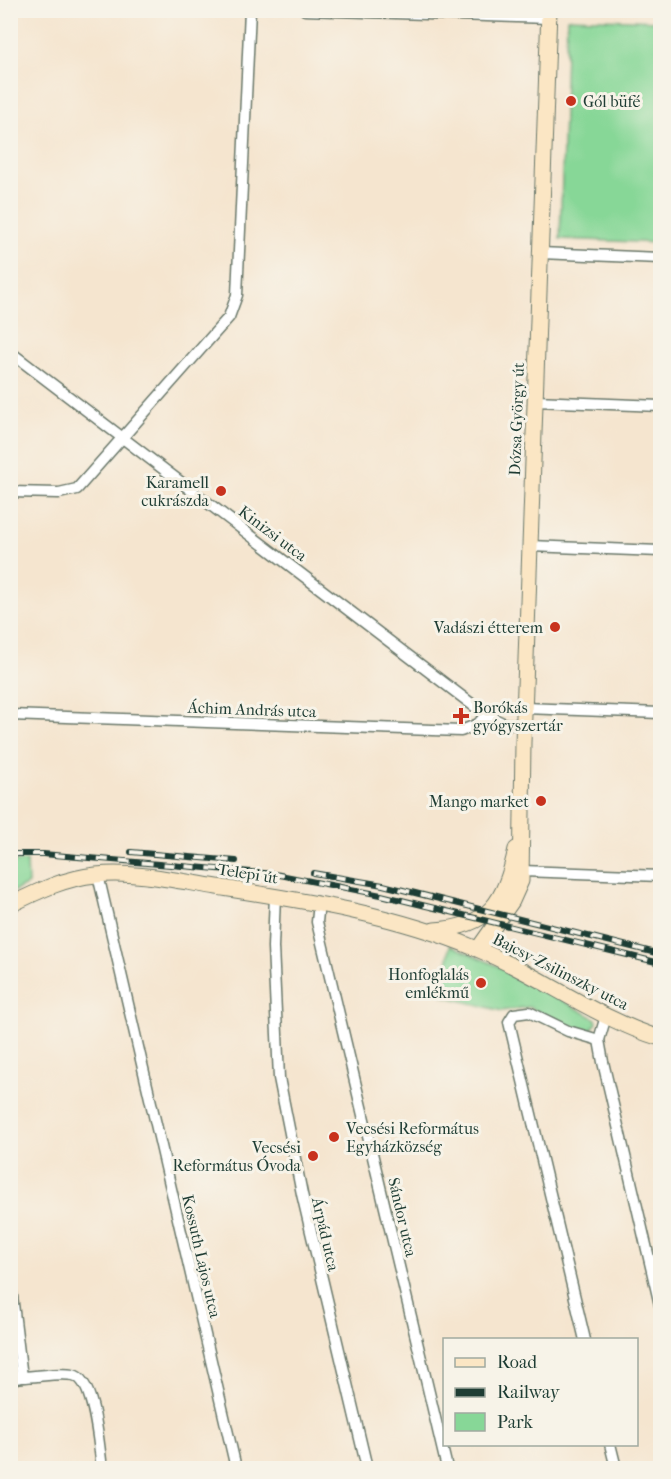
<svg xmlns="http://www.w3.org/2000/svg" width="671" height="1479" viewBox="0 0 671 1479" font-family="'IM FELL French Canon',serif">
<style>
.green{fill:#87d797;stroke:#538a66;stroke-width:1.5}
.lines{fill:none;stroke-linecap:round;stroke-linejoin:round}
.street-casing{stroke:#6a786a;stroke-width:13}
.secondary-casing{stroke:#6a786a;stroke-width:17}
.street{stroke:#fff;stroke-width:10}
.secondary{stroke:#fbe6c4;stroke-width:15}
.rail-casing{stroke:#1f3d34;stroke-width:6}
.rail{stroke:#f7f3e8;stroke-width:4;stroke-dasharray:11;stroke-linecap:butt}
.poi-dot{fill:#c8321e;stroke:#f7f3e8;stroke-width:2}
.labels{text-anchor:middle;stroke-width:6;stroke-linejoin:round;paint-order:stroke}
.poi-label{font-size:16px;fill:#1f3d34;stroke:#f7f3e8;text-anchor:end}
.street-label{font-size:16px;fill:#1f3d34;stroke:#f7f3e8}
</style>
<rect width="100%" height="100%" fill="#f7f3e8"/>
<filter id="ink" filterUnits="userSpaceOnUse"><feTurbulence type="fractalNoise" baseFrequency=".0167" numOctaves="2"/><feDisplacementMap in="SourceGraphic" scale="12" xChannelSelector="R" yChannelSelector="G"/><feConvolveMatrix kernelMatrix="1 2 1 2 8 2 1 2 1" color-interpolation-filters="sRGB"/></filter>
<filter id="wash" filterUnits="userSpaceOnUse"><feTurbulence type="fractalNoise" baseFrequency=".008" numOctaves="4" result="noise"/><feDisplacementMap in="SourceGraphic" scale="24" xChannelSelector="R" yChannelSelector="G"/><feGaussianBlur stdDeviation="1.35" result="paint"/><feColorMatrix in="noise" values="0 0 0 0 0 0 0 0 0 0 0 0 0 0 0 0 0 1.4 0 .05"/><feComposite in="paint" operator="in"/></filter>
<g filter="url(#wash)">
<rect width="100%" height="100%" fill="#f5e5cf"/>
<g class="green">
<polygon points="567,18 660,21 660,243 560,239"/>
<polygon points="27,861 28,884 11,893 11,862"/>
<polygon points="450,945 509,971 596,1019 597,1023 589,1032 560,1023 529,1007 502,1011 443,996"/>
</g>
</g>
<g filter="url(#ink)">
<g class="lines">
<defs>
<g id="street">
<polyline points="305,10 549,18"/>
<polyline points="540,253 660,258"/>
<polyline points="10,352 486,715 505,724 523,725"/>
<polyline points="535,401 660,406"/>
<polyline points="10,492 59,493 77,489 229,317 237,295 250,10"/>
<polyline points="529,546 660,551"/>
<polyline points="524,708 660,713"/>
<polyline points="10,715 461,731 478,724 486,715"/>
<polyline points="522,871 660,876"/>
<polyline points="98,875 236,1468"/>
<polyline points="275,895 273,947 279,1078 302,1194 367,1468"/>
<polyline points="319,903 317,922 447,1468"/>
<polyline points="606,1016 599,1040 603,1062 660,1305"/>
<polyline points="10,1279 22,1377 10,1379"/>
<polyline points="585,1340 509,1022 514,1014 529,1012 568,1031 599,1040"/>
<path d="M 22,1377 C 38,1377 58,1372 73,1375 C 95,1379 99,1449 102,1468"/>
<polyline points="610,1444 616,1468"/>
</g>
<g id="secondary">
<path d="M 10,905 C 38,891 65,878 96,875 C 136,871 178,881 217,887 C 306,901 394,914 477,949 C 540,975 595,1018 660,1038"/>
<path d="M 434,930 C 490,927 505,901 516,849"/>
<polyline points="478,949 512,901 521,881 523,743 549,10"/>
</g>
</defs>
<use href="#street" class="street-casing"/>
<use href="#secondary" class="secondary-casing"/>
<use href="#street" class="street"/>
<use href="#secondary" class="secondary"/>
<defs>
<g id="rail">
<polyline points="131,852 236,861"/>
<polyline points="10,854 43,854 275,874 381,895 660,963"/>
<polyline points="313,873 383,885 660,954"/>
</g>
</defs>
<use href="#rail" class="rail-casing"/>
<use href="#rail" class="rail"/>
</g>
</g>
<g class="poi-dot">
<circle cx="571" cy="101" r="6"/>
<circle cx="221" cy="491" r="6"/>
<circle cx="555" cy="627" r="6"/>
<path d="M458 707h6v6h6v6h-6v6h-6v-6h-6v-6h6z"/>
<circle cx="541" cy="801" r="6"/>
<circle cx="481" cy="983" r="6"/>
<circle cx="334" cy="1137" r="6"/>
<circle cx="313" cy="1156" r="6"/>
</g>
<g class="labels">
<g class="poi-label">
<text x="583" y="107" text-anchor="start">Gól büfé</text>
<text x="209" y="488">Karamell<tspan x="209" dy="18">cukrászda</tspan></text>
<text x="543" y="633">Vadászi étterem</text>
<text x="473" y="713" text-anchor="start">Borókás<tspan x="473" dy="18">gyógyszertár</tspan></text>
<text x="529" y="807">Mango market</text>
<text x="469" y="980">Honfoglalás<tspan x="469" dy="18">emlékmű</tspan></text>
<text x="346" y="1134" text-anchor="start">Vecsési Református<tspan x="346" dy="18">Egyházközség</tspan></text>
<text x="301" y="1153">Vecsési<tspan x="301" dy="18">Református Óvoda</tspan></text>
</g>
<g class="street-label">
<text transform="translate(516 419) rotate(-88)" y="6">Dózsa György út</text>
<text transform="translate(273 533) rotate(37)" y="6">Kinizsi utca</text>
<text transform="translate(252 709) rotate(2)" y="6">Áchim András utca</text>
<text transform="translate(248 873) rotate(9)" y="6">Telepi út</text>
<text transform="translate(561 971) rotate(27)" y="6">Bajcsy-Zsilinszky utca</text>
<text transform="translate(403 1217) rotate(77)" y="6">Sándor utca</text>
<text transform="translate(326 1234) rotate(77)" y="6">Árpád utca</text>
<text transform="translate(202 1256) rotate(77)" y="6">Kossuth Lajos utca</text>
</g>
</g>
<rect width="671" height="1479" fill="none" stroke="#f7f3e8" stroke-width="36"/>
<rect x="443" y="1338" width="195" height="108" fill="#f7f3e8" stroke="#a1aaa0" stroke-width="1.5"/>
<rect x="455" y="1358" width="30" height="9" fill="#fbe6c4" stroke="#a1aaa0" stroke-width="1.5"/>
<text x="497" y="1368" font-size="18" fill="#1f3d34">Road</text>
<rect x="455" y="1388" width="30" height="9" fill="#1f3d34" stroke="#a1aaa0" stroke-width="1.5"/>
<text x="497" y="1398" font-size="18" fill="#1f3d34">Railway</text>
<rect x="455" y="1413" width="30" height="18" fill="#87d797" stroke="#a1aaa0" stroke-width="1.5"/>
<text x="497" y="1428" font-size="18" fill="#1f3d34">Park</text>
</svg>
